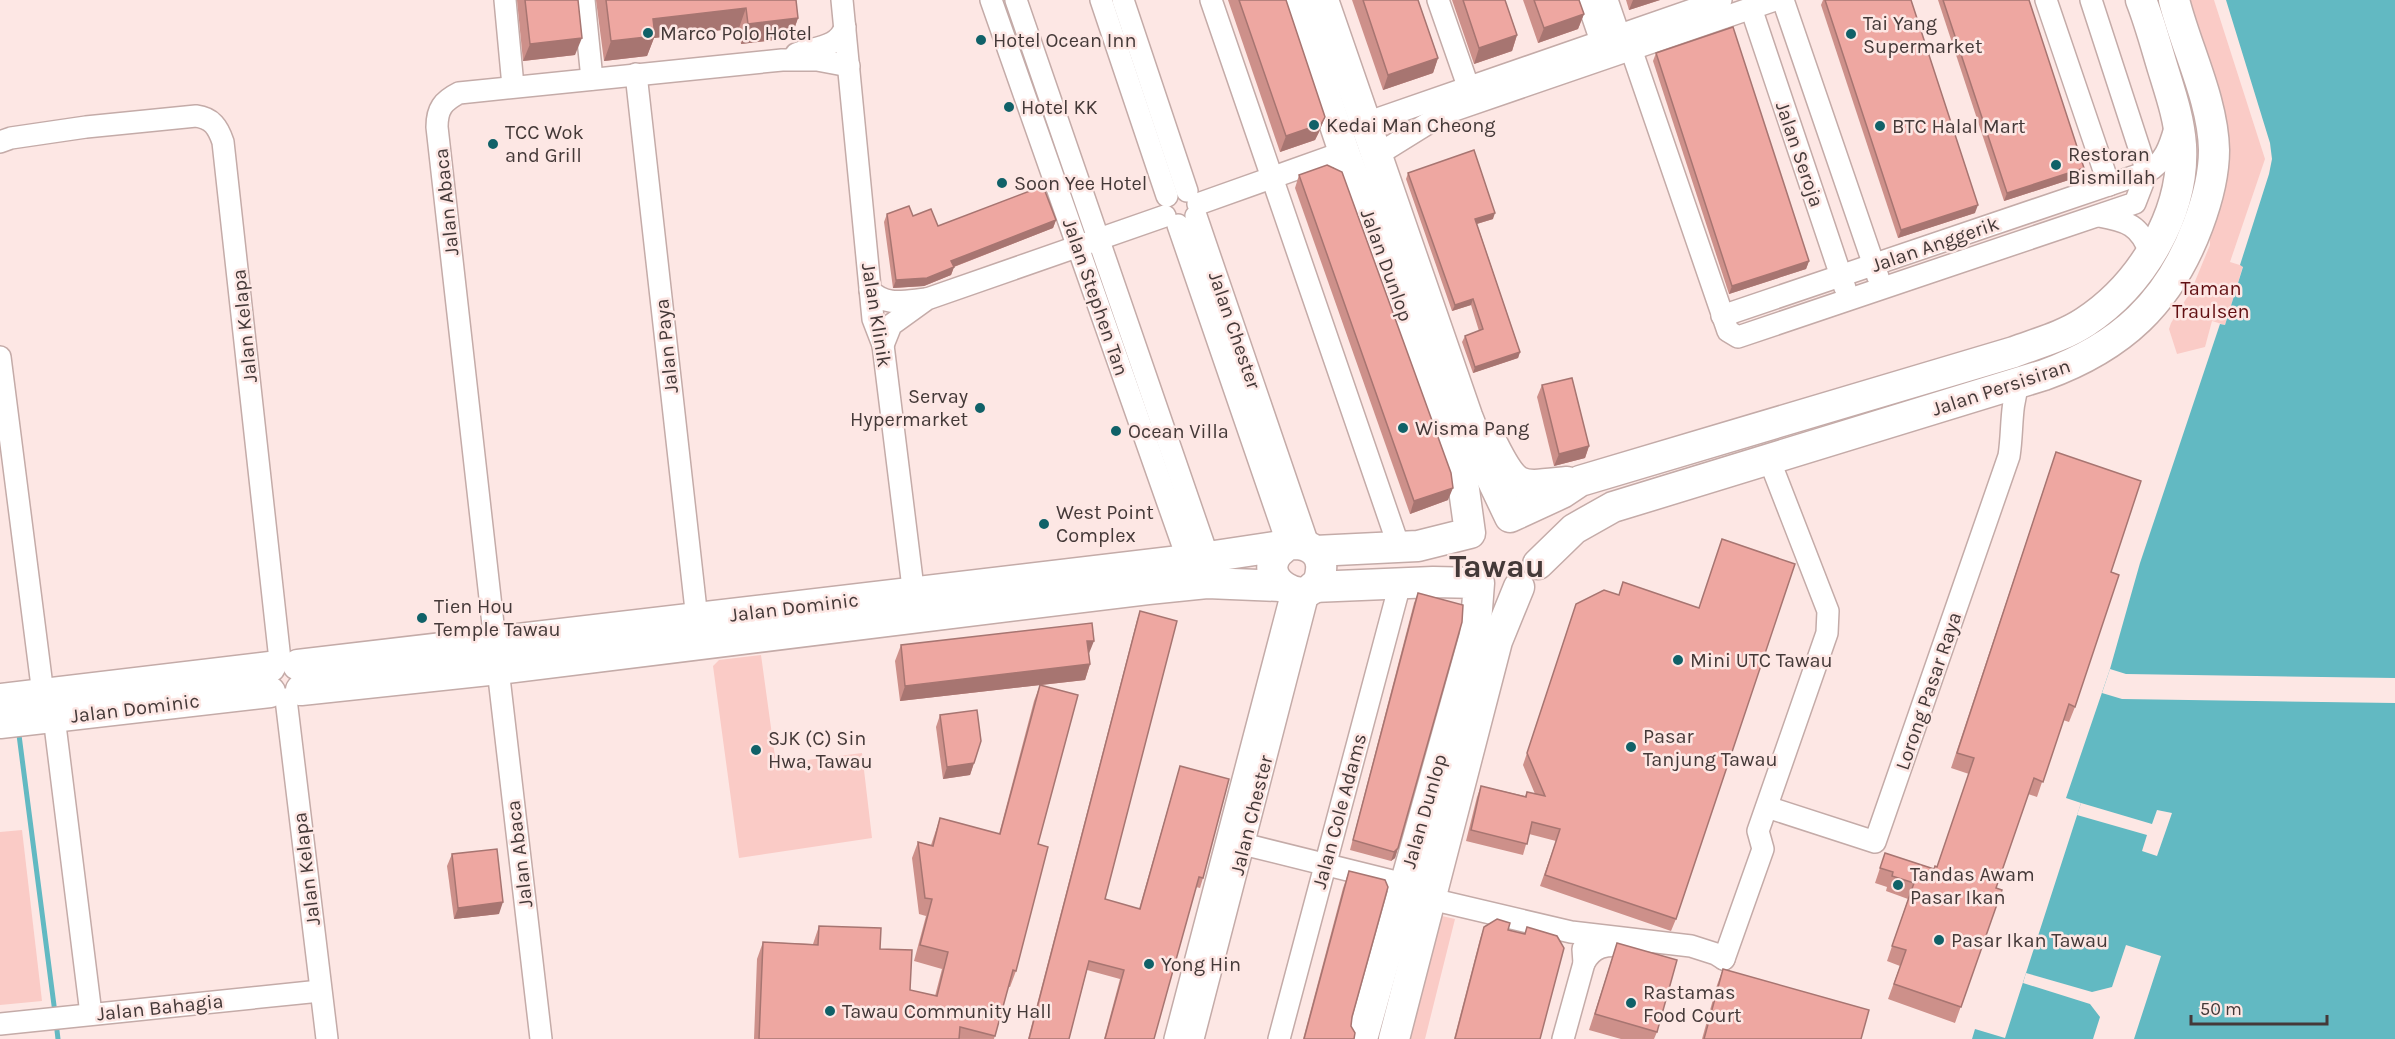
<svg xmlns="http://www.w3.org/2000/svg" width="2395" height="1039" viewBox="0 0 2395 1039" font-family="Karla,sans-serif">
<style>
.green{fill:#facbc6}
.water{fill:#62b9c2}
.pier{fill:#fde7e4}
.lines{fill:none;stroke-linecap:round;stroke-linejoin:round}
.stream{stroke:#62b9c2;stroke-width:5}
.street-casing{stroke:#c4aba8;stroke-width:24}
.secondary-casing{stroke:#c4aba8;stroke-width:33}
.street{stroke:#fff;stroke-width:21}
.secondary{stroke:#fff;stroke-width:30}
.wall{fill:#cd908a}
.shaded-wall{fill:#a77571}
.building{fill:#eea7a1;stroke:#a77571;stroke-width:1.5}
.poi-dot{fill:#106168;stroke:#fde7e4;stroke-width:2}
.labels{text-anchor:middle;stroke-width:5;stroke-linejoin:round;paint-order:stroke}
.poi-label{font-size:20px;fill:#443938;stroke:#fde7e4;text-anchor:start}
.street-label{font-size:20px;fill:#443938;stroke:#fde7e4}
.park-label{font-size:20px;fill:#610f12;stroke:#fde7e4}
.town-label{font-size:32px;font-weight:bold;fill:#443938;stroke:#fde7e4}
</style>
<rect width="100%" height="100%" fill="#fde7e4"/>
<g class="green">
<polygon points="2187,0 2214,0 2265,159 2230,262 2243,266 2225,325 2212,321 2205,347 2177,354 2169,329 2171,323 2191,291 2210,245 2210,215"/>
<polygon points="761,655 776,764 862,753 872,838 739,858 713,666 719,660"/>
<polygon points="22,830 42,1001 0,1005 0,832"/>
<polygon points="1442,916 1455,919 1425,1039 1410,1039"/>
</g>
<polygon class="water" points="2226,0 2395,0 2395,1039 1972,1039 1975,1029 2005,1038 2081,803 2066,798 2110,669 2140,563 2220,324 2225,325 2243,267 2240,265 2269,174 2272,159 2270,143"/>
<g class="pier">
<polygon points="2110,669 2126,674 2395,678 2395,703 2122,699 2102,693"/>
<polygon points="2081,803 2152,824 2157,810 2172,813 2157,856 2142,851 2147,835 2077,815"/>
<polygon points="2126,945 2161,956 2134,1039 2093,1039 2100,1017 2090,1004 2023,983 2026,973 2092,992 2112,987"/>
</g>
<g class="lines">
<g class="stream">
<polyline points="19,735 55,1013"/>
<polyline points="56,1022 58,1039"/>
</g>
<defs>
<g id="street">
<polyline points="505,0 513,86"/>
<polyline points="584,0 592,79"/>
<polyline points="842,0 873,319 883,345 915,604"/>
<polyline points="991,0 1188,560"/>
<polyline points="1016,0 1208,557"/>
<polyline points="1101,0 1167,196"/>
<polyline points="1123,0 1187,191"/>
<polyline points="1211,0 1399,547"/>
<polyline points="1438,0 1468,86"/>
<polyline points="1587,0 1601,41"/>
<polyline points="1607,0 1619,35"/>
<polyline points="1783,0 1878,277"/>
<polyline points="2046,0 2109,185"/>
<polyline points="1751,8 1845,288"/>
<polyline points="1631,49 1728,331 1738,337 2135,203 2147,172 2091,0"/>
<path d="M 796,54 C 814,47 839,48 845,27"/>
<polyline points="636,74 697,619"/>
<polyline points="1366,123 1721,0"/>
<path d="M 0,142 L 11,138 L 86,127 L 196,116 C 212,118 218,127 223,142 L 280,660"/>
<polyline points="1377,155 1443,114 1775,0"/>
<polyline points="1198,204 1344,152"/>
<polyline points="1196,216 1309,547"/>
<path d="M 2099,216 C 2127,221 2140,225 2150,253"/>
<polyline points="1178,225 1288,545"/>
<path d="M 870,290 C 885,307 905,301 926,299"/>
<path d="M 1722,316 L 2147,172 C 2165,162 2170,146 2175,128"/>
<polyline points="883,345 891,325 927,299 1165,216"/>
<polyline points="0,357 43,694"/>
<path d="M 495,642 L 437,127 C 437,109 443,101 459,93 L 782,60 L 817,60 L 849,66"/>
<polyline points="498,669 541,1039"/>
<polyline points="286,699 327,1039"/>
<polyline points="54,717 91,1014"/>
<path d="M 1767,807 L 1875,842 L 2009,456 C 2013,431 2010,407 2019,383"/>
<polyline points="1243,844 1404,884"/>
<polyline points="1431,899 1571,932 1691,946 1716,954 1724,959"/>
<polyline points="1724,959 1763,849 1758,831 1827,633 1828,611 1769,459"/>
<path d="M 1584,963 C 1593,946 1606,944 1624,946"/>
<polyline points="0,1024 320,991"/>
<polyline points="1175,1039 1292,592"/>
<polyline points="1193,1039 1309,590"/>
<polyline points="1279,1039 1400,584"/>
<polyline points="1563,1039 1584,963 1583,949"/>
</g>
<g id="secondary">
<polyline points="1293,0 1344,152 1456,453 1462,475 1470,533 1418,546 1315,551"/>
<path d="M 1323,0 L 1467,416 L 1490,475 L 1510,517 L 1562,493 L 1580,481 L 2014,352 C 2038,343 2064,336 2085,322 C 2141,285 2185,214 2181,145 C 2179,118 2171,95 2163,69 C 2156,46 2150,23 2141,0"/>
<path d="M 1493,445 C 1516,491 1519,487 1567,482"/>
<path d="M 1538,564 L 1574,529 L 1613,507 L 2044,375 C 2121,347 2169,303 2198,225 C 2207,201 2214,175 2214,150 C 2213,100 2186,48 2174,0"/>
<polyline points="1313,587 1433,582 1479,583 1475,635 1362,1039"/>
<path d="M 298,665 L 1188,560 L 1295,544 C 1310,544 1323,554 1321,570 C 1317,620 1240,575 1288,545"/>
<polyline points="301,690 498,669 1148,589 1207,583 1281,586"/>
<polyline points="0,699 270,667"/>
<polyline points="0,723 270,692"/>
<polyline points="1394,1039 1497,641 1519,587"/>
</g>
</defs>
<use href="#street" class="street-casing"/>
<use href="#secondary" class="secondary-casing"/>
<use href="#street" class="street"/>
<use href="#secondary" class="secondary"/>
</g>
<g class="wall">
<polygon points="517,0 578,0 575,55 523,61"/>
<polygon points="596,0 796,0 798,18 791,38 741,44 739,28 654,38 647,56 604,61"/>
<polygon points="1228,0 1286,0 1325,117 1319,132 1315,140 1280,152"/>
<polygon points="1352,0 1418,0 1438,58 1433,73 1383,90"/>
<polygon points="1452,0 1505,0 1517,35 1512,51 1474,64"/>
<polygon points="1523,0 1579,0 1584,14 1578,29 1538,43"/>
<polygon points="1626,0 1660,0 1629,10"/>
<polygon points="1823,0 1911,0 1975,213 1898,238 1821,5"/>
<polygon points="1938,0 2029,0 2084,168 2081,176 2004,201"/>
<polygon points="1656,53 1809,261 1806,269 1729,294 1653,61"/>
<polygon points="1408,173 1493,219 1477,224 1520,352 1518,358 1473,373 1462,342 1465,336 1479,331 1471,305 1452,311 1406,179"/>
<polygon points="1299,175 1448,500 1410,514 1295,188"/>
<polygon points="887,214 913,216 938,226 1056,220 1053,228 954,267 951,275 924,286 893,288 884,222"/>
<polygon points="1542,385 1589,446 1585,458 1554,466 1537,397"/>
<polygon points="2056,452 2111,572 2075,707 2069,722 2063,720 2037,797 2028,794 1996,888 2002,890 1955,1023 1888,999 1900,966 1887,961 1908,899 1886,891 1887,887 1875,883 1885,853 1934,869 1937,867 1969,774 1951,768"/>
<polygon points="1418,593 1398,848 1395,858 1391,861 1350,850 1414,603"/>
<polygon points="1140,611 1105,899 1139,909 1180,766 1203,878 1200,888 1196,887 1154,1039 1104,1039 1120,979 1087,970 1069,1039 1028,1039 1137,620"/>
<polygon points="1572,616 1676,919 1671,931 1540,886 1556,841 1529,834 1523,855 1466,841 1477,797 1481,786 1525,796 1527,792 1535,794 1523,765"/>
<polygon points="901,645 1089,654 1090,664 1085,680 1041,685 1038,844 1016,971 1010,987 1008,987 994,1039 754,1039 757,959 763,942 813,944 819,926 880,949 910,990 935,996 942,969 914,961 926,916 919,914 912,858 918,842 931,845 940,818 999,834 1034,701 1040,685 900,701 895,661"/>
<polygon points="940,715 974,763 970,775 943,779 936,727"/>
<polygon points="452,854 499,914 454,919 447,866"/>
<polygon points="1349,871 1351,1026 1354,1039 1303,1039 1343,888"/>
<polygon points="1484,927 1508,930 1540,1039 1454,1039 1480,939"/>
<polygon points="1617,943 1657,1032 1654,1039 1621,1039 1589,1030"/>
<polygon points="1723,969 1861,1039 1702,1039 1717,985"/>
</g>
<g class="shaded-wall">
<polygon points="1633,0 1660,0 1629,10"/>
<polygon points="746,8 739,28 654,38 647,56 604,61 611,41 653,19"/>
<polygon points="1584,14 1578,29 1538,43 1544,28"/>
<polygon points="798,18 791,38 741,44 748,24"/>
<polygon points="1517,35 1512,51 1474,64 1479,48"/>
<polygon points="582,38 575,55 523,61 530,44"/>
<polygon points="1438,58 1433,73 1383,90 1388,75"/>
<polygon points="1325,117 1319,132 1315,140 1280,152 1286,136"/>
<polygon points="2084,168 2081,176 2004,201 2007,193"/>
<polygon points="1978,205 1975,213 1898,238 1901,230"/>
<polygon points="1495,213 1493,219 1473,225 1475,219"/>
<polygon points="1056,220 1053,228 948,269 951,261"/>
<polygon points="1809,261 1806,269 1729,294 1732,286"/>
<polygon points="954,267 951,275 924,286 893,288 896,280"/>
<polygon points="1473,299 1471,305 1452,311 1455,305"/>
<polygon points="1520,352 1518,358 1473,373 1475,367"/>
<polygon points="1589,446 1585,458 1554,466 1559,454"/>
<polygon points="1453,488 1448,500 1410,514 1414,501"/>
<polygon points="1087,641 1094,641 1088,656"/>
<polygon points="1090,664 1085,680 900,701 905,686"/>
<polygon points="974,763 970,775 943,779 947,767"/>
<polygon points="1398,848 1395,858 1391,861 1394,852"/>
<polygon points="503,902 499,914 454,919 458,908"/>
</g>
<g class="building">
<polygon points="525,0 578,0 582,38 530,44"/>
<polygon points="606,0 796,0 798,18 748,24 746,8 653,19 655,36 611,41"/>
<polygon points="1239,0 1286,0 1325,117 1321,124 1286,136"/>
<polygon points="1363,0 1418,0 1438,58 1388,75"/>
<polygon points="1463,0 1505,0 1517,35 1479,48"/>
<polygon points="1534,0 1579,0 1584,14 1544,28"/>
<polygon points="1825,0 1911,0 1978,205 1901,230"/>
<polygon points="1943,0 2029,0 2084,168 2007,193"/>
<polygon points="1733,27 1809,261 1732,286 1656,53"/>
<polygon points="1474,150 1495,213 1475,219 1520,352 1475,367 1465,336 1483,329 1473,299 1455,305 1408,173"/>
<polygon points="1327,165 1342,172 1451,473 1453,488 1414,501 1299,175"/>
<polygon points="1043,186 1056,220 951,261 954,267 927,278 896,280 887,214 909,206 913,216 931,209 938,226"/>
<polygon points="1572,378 1589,446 1559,454 1542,385"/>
<polygon points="2056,452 2141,481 2111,572 2119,575 2075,707 2069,704 2043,782 2034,778 1996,888 2002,890 1961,1007 1894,984 1906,950 1892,946 1914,883 1892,876 1893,872 1880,868 1885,853 1934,869 1935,866 1937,867 1974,758 1957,753"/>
<polygon points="1722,539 1795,564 1676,919 1545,875 1560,829 1532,822 1527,844 1471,830 1481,786 1526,797 1527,792 1545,796 1527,753 1576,604 1604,590 1619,595 1623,582 1699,608"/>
<polygon points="1418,593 1463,605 1462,622 1398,848 1394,852 1353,840"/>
<polygon points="1140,611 1177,621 1105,899 1140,909 1180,766 1229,779 1203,878 1199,877 1154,1039 1105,1039 1124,970 1089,961 1069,1039 1029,1039"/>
<polygon points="1092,623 1094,641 1087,641 1090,664 905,686 901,645"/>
<polygon points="1040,685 1078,695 1038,844 1048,847 1016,971 1013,970 995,1036 960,1027 959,1039 759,1039 763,942 818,945 819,926 881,928 880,949 912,950 910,990 937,996 948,952 920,945 932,899 925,898 918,842 933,846 940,818 1000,834"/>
<polygon points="977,710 981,741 974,763 947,767 940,715"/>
<polygon points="497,849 503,902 458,908 452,854"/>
<polygon points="1349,871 1385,880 1388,887 1352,1017 1351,1026 1355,1033 1354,1039 1304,1039"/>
<polygon points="1497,919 1510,923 1508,930 1525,934 1527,927 1557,936 1564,948 1540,1039 1455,1039 1484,927"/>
<polygon points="1617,943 1677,960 1657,1032 1595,1014"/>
<polygon points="1723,969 1869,1010 1861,1039 1704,1039"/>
</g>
<g class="poi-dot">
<circle cx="648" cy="33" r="6"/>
<circle cx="1851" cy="34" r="6"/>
<circle cx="981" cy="40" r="6"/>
<circle cx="1009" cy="107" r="6"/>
<circle cx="1314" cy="125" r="6"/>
<circle cx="1880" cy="126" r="6"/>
<circle cx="493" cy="144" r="6"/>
<circle cx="2056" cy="165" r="6"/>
<circle cx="1002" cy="183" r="6"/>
<circle cx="980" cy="408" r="6"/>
<circle cx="1403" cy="428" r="6"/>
<circle cx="1116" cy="431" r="6"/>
<circle cx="1044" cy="524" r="6"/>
<circle cx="422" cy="618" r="6"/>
<circle cx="1678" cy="660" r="6"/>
<circle cx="1631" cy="747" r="6"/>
<circle cx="756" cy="750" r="6"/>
<circle cx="1898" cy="885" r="6"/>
<circle cx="1939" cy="940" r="6"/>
<circle cx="1149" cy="964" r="6"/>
<circle cx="1631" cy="1003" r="6"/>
<circle cx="830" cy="1011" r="6"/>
</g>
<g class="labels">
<g class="poi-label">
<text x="1863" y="30">Tai Yang<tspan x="1863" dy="23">Supermarket</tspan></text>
<text x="660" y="40">Marco Polo Hotel</text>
<text x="993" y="47">Hotel Ocean Inn</text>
<text x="1021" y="114">Hotel KK</text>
<text x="1326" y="132">Kedai Man Cheong</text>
<text x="1892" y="133">BTC Halal Mart</text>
<text x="505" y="139">TCC Wok<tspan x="505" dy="23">and Grill</tspan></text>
<text x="2068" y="161">Restoran<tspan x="2068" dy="23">Bismillah</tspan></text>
<text x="1014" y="190">Soon Yee Hotel</text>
<text x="968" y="403" text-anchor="end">Servay<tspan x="968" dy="23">Hypermarket</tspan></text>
<text x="1415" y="435">Wisma Pang</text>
<text x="1128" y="438">Ocean Villa</text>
<text x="1056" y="519">West Point<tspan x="1056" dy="23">Complex</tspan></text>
<text x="434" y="613">Tien Hou<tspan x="434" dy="23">Temple Tawau</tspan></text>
<text x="1690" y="667">Mini UTC Tawau</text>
<text x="1643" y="743">Pasar<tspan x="1643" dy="23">Tanjung Tawau</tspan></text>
<text x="768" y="745">SJK (C) Sin<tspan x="768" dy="23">Hwa, Tawau</tspan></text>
<text x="1910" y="881">Tandas Awam<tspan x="1910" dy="23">Pasar Ikan</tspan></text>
<text x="1951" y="947">Pasar Ikan Tawau</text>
<text x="1161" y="971">Yong Hin</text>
<text x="1643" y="999">Rastamas<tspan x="1643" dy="23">Food Court</tspan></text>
<text x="842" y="1018">Tawau Community Hall</text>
</g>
<g class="street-label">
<text transform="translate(1800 154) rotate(71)" y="7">Jalan Seroja</text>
<text transform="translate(446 202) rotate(-96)" y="7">Jalan Abaca</text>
<text transform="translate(1935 244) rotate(-19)" y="7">Jalan Anggerik</text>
<text transform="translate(1387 265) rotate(70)" y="7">Jalan Dunlop</text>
<text transform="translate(1096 297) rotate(71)" y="7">Jalan Stephen Tan</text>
<text transform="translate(877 315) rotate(81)" y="7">Jalan Klinik</text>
<text transform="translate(244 326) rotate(-96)" y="7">Jalan Kelapa</text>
<text transform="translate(1235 330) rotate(71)" y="7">Jalan Chester</text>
<text transform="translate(666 346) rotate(-96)" y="7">Jalan Paya</text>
<text transform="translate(2001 387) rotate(-18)" y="7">Jalan Persisiran</text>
<text transform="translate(794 607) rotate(-7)" y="7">Jalan Dominic</text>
<text transform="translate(1928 691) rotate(-71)" y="7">Lorong Pasar Raya</text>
<text transform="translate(135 708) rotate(-7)" y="7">Jalan Dominic</text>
<text transform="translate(1339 811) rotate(-75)" y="7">Jalan Cole Adams</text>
<text transform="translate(1424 811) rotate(-74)" y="7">Jalan Dunlop</text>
<text transform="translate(1251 815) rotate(-76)" y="7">Jalan Chester</text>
<text transform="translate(519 854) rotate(-97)" y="7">Jalan Abaca</text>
<text transform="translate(306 869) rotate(-97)" y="7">Jalan Kelapa</text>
<text transform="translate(160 1007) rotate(-6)" y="7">Jalan Bahagia</text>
</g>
<g class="park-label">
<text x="2211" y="295">Taman<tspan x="2211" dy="23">Traulsen</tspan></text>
</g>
<g class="town-label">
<text x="1497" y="577">Tawau</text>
</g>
</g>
<path d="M2191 1015v9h136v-9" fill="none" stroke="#443938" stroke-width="3"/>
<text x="2200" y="1015" font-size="18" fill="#443938" stroke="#fde7e4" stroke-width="4.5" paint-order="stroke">50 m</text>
</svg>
